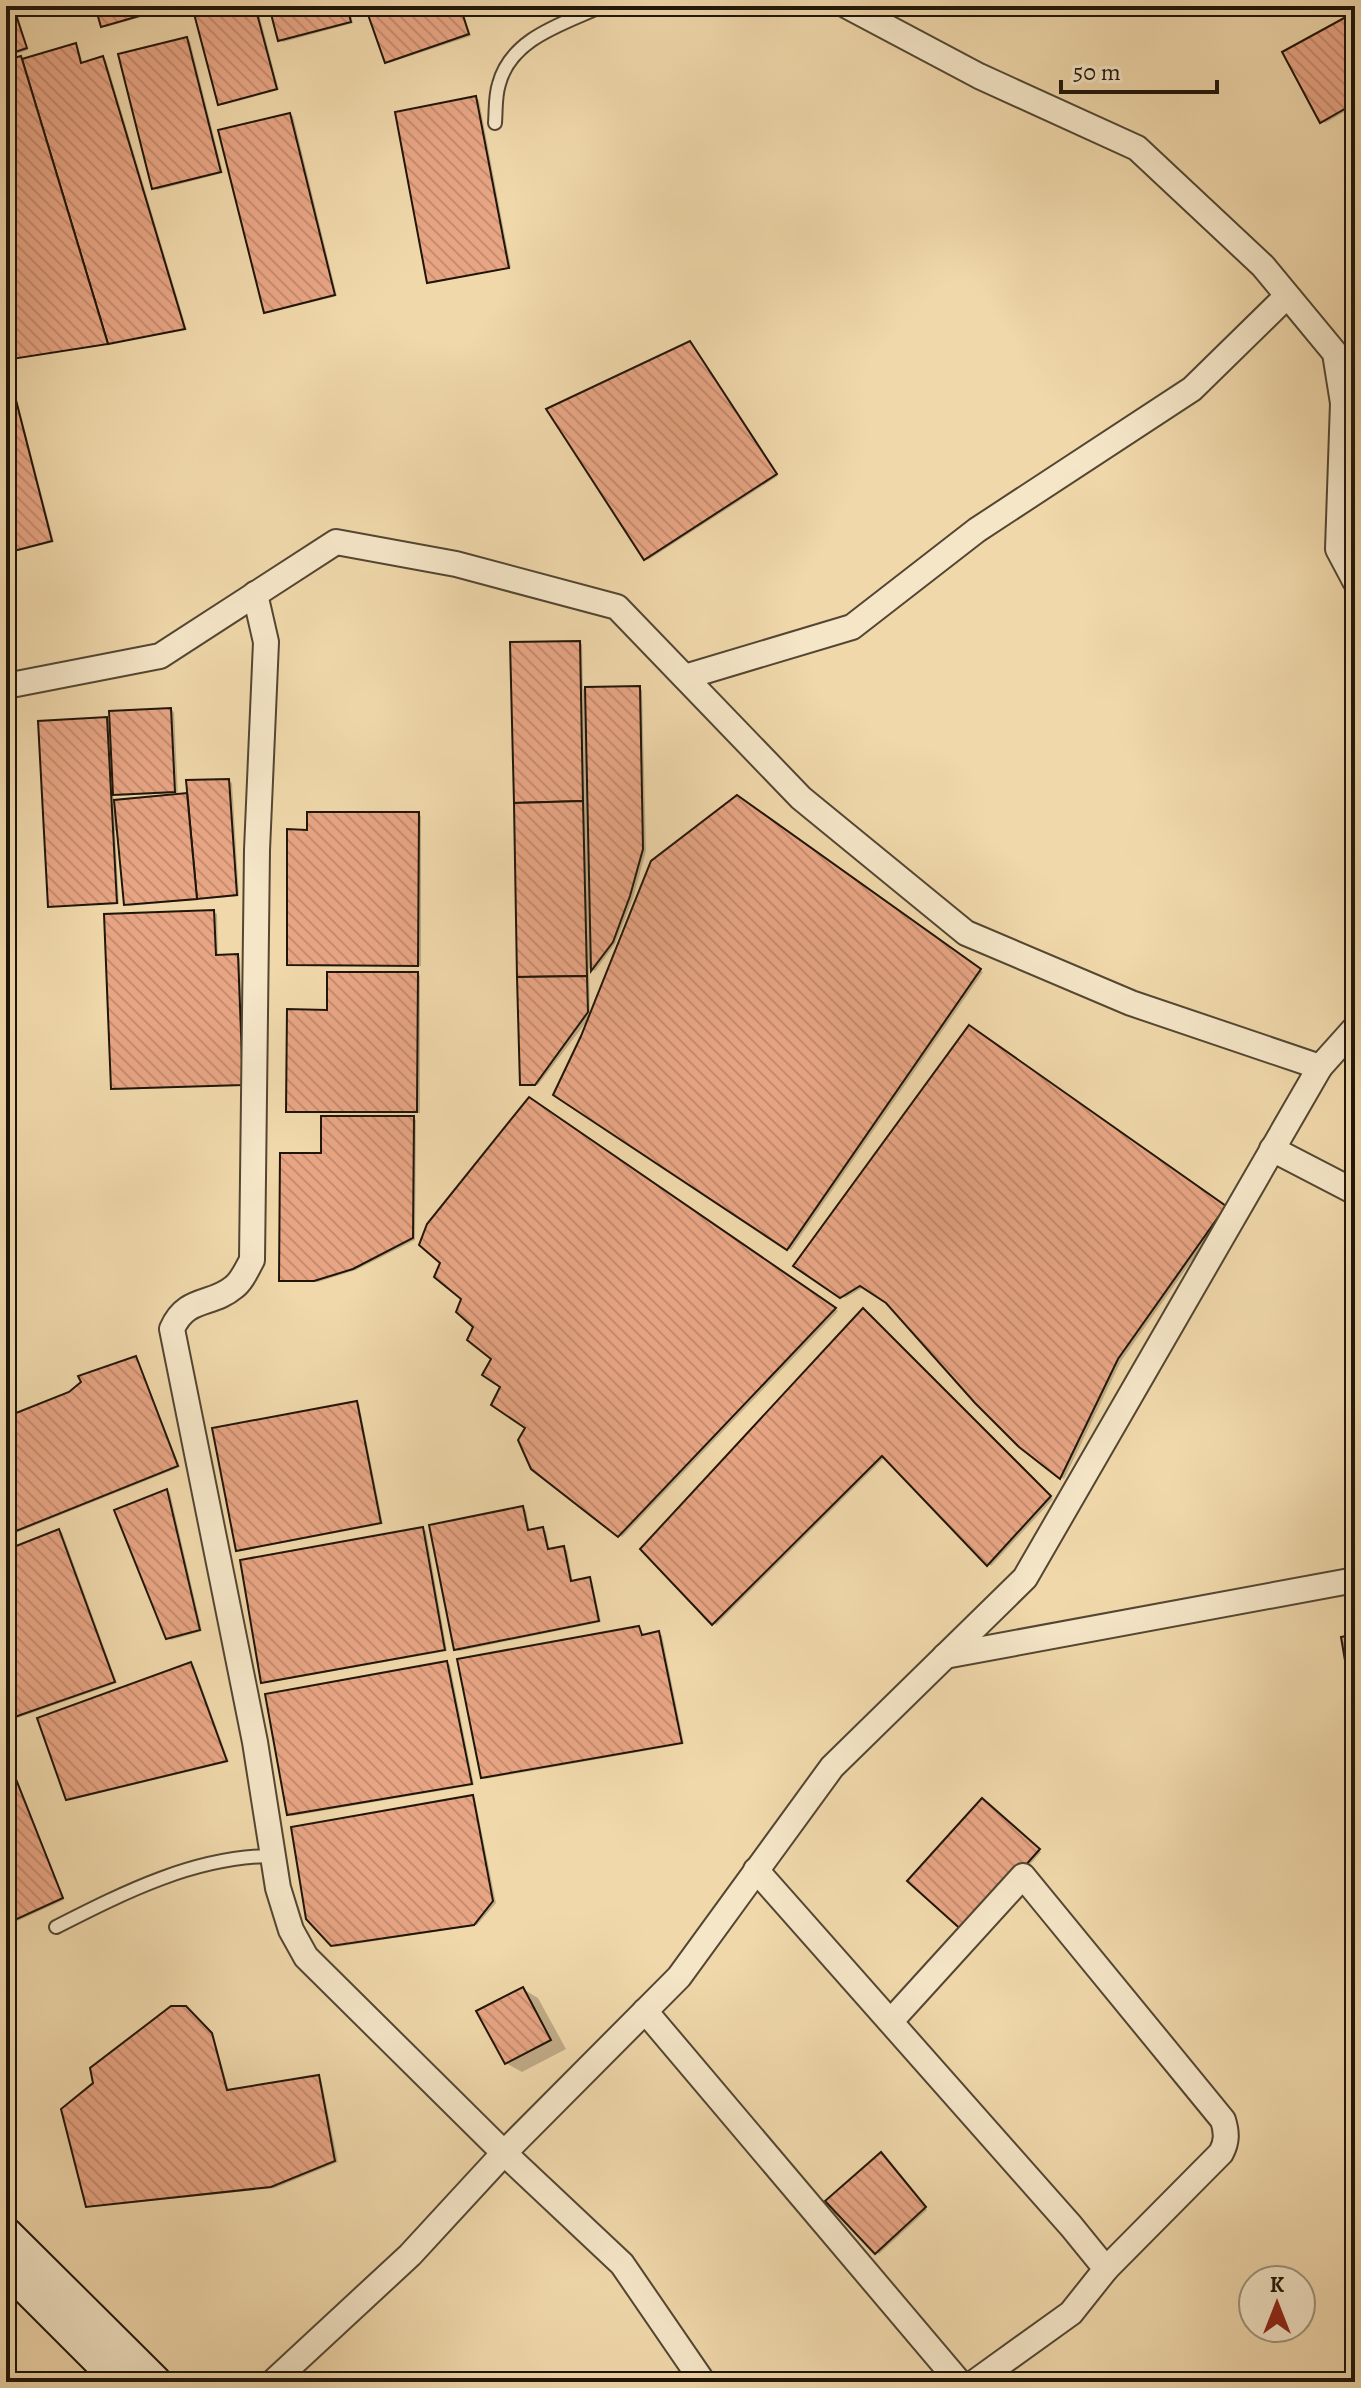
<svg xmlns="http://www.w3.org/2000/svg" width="1361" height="2388" viewBox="0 0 1361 2388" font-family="Alegreya,serif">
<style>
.shadow{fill:#0003;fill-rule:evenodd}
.building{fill:url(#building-back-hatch);stroke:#1f1509;stroke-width:2}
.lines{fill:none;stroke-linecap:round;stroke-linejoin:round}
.lane-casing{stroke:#534632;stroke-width:16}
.street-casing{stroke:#534632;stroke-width:28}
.secondary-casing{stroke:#1f1509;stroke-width:36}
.lane{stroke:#f5e6c8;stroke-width:12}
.street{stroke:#f5e6c8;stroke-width:24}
.secondary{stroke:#f5e6c8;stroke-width:32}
</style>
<defs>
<pattern id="building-back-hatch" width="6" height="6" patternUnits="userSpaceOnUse" patternTransform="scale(2)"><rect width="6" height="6" fill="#e8a584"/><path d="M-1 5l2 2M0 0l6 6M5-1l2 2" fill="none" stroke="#c78d71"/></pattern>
</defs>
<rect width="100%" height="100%" fill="#f0d8ab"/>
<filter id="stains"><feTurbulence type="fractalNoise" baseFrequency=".0025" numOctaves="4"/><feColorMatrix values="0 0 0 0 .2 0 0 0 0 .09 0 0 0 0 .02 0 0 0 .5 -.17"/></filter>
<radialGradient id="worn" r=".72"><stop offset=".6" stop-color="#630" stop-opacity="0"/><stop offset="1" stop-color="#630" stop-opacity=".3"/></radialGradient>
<g class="shadow">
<polygon points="6,6 15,6 28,50 6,57"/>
<polygon points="97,6 176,6 176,7 106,27 103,25"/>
<polygon points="194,6 257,6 279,90 223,105 220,104"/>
<polygon points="271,6 349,6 353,23 283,42 280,40"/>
<polygon points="368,6 461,6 471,36 389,63 386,61"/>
<polygon points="1355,14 1355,106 1325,123 1322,121"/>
<polygon points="187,39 190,41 223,173 157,190 154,188"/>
<polygon points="75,45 78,47 83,64 103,58 106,60 187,330 17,359 14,358 6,333 6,62 21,58 25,60"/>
<polygon points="476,98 479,100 511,268 432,283 429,282"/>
<polygon points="290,115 293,116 337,296 268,313 265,311"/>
<polygon points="690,344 778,476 648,560 645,558"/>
<polygon points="6,372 10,373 54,542 6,554"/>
<polygon points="579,643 582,644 583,689 642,690 646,851 633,898 615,944 595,971 589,968 590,1017 538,1085 525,1086 522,1084"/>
<path d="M 171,710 L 174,712 L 178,796 L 189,795 L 228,781 L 232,783 L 239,896 L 129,906 L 126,904 L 119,830 L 115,831 L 119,904 L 50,906 L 106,719 L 112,723 ZM 113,793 L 118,796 L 177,793 L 177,796 L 114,802 Z"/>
<polygon points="6,737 9,794 6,794"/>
<polygon points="737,798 983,972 791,1250 556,1095"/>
<polygon points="418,814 421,816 421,966 289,964"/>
<polygon points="214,912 217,914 218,957 240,958 245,1085 116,1090 113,1088"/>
<polygon points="417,974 420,976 420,1113 288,1110"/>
<polygon points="969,1027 1228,1209 1121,1361 1064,1479 1020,1446 887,1301 864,1287 845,1298 796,1265"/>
<polygon points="529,1099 838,1311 622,1537 527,1427 503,1386 494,1359 476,1327"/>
<polygon points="413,1118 416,1120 415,1240 356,1270 318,1282 281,1280 323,1155"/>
<polygon points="866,1312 1053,1499 991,1566 885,1457 716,1625 714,1623"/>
<polygon points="135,1358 138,1360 180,1467 6,1537 6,1419 70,1394"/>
<polygon points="356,1403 359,1404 383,1524 241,1551 238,1549"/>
<polygon points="167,1491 170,1493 202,1631 171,1640 168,1638"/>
<polygon points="523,1508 526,1510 530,1532 546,1531 550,1551 567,1550 573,1582 592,1581 601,1622 459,1651 456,1649"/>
<polygon points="423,1529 426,1531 447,1651 266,1683 263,1682"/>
<polygon points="59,1531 62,1532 117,1683 6,1722 6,1552"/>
<polygon points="639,1628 644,1636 662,1635 684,1744 485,1779 482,1777"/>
<polygon points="447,1663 450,1665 474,1785 292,1816 289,1814"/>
<polygon points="191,1664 194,1666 229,1762 71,1800 68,1799"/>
<polygon points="6,1751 64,1900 6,1926"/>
<polygon points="472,1797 475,1799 496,1903 477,1925 336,1947 332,1945"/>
<polygon points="985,1802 1041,1852 969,1933"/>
<polygon points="523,1989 538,1998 566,2049 522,2072 506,2063"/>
<polygon points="190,2010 214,2037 229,2091 318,2077 321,2079 338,2162 275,2188 90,2207 87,2206"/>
<polygon points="881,2154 927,2210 879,2254 876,2252"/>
</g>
<g class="building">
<polygon points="6,6 13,6 27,48 6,55"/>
<polygon points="95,6 174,6 101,27"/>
<polygon points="192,6 255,6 277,89 218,105"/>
<polygon points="269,6 347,6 351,22 278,41"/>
<polygon points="365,6 460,6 469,34 385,63"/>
<polygon points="1355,12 1355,103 1320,123 1282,52"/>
<polygon points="187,37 221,172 152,189 118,54"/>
<polygon points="76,43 81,63 103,56 185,329 108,344 22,59"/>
<polygon points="21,56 108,344 12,359 6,339 6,60"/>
<polygon points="476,96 509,268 427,283 395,112"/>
<polygon points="290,113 335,295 264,313 218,130"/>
<polygon points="690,341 777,474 644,560 546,409"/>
<polygon points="8,369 52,541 6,553 6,370"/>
<polygon points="580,641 583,801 514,803 510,642"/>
<polygon points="640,686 643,849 630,896 613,942 591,971 585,687"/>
<polygon points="171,708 175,792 113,795 109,711"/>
<polygon points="107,717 117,903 48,907 38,721"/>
<polygon points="229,779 237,895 197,899 186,780"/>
<polygon points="187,793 197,899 124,905 114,800"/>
<polygon points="737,795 981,969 787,1250 553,1095 581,1036 651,861"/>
<polygon points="583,801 587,976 517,977 514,803"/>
<polygon points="307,812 419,812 418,966 287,965 287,829 307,830"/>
<polygon points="214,910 216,955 238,954 243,1085 111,1089 104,914"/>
<polygon points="327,972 418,972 417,1112 286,1112 287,1009 327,1010"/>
<polygon points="587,976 588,1012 535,1085 520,1085 517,977"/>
<polygon points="969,1025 1226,1206 1118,1359 1060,1479 1019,1447 975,1403 886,1303 860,1286 840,1298 793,1266"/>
<polygon points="529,1097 836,1308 618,1537 531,1469 518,1440 525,1428 491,1405 500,1387 482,1375 491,1359 467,1340 473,1327 456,1312 461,1299 434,1277 440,1263 419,1245 427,1224"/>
<polygon points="321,1116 414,1116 413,1238 353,1269 314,1281 279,1281 280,1153 321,1153"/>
<polygon points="863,1308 1051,1496 987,1566 882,1456 712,1625 640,1549"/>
<polygon points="136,1356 178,1466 6,1535 6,1417 69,1392 81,1382 78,1376"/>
<polygon points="357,1401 381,1523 236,1551 212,1428"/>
<polygon points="167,1489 200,1630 166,1639 114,1510"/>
<polygon points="523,1506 528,1530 543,1527 548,1549 564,1546 571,1581 590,1577 599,1621 454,1650 429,1525"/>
<polygon points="423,1527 445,1650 261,1683 240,1560"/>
<polygon points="59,1529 115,1682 6,1720 6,1550"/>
<polygon points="639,1626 642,1635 659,1631 682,1743 481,1778 457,1659"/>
<polygon points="1355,1634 1355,1719 1341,1637"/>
<polygon points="447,1661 472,1784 287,1815 265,1694"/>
<polygon points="191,1662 227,1761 66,1800 37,1718"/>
<polygon points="6,1754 63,1898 6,1924"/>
<polygon points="473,1795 493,1901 474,1925 331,1946 306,1919 291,1827"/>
<polygon points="982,1798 1040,1849 965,1933 907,1881"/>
<polygon points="523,1987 551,2040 505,2064 476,2011"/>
<polygon points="171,2006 186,2006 212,2033 227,2090 319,2075 335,2161 271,2187 86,2207 61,2109 93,2083 90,2068"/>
<polygon points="881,2152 926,2207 875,2254 825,2201"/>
</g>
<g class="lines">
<defs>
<g id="lane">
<path d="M 495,123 C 496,110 495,96 499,84 C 511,38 563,24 602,6"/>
<path d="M 56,1927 C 123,1893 195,1856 273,1856"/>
</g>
<g id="street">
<polyline points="847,6 979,76 1137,148 1263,266 1335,353 1343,403 1338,549 1355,581"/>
<path d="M 255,594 L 266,642 L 257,850 L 252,1260 C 247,1269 242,1281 234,1287 C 212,1306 186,1296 172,1329 L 255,1742 L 278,1888 L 291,1930 L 306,1957 L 504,2153 L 622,2264 L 703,2382"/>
<polyline points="685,677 852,627 977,530 1192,389 1287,296"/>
<polyline points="6,686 160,656 336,542 456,564 617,607 801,798 966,933 1131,1003 1320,1067 1025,1578 832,1767 679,1977 504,2153 410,2255 273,2382"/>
<polyline points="1320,1067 1355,1028"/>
<polyline points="1272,1149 1355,1192"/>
<polyline points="945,1656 1355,1580"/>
<polyline points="756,1870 1071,2226 1106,2269 1071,2313 975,2382"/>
<polyline points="645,2011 959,2382"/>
<path d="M 891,2021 L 1023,1876 L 1223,2120 C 1227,2133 1227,2142 1221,2153 L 1106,2269"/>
</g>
<g id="secondary">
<polyline points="6,2234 155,2382"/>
<polyline points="6,2267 121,2382"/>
</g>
</defs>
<use href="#lane" class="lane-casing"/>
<use href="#street" class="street-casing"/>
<use href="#secondary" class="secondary-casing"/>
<use href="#lane" class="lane"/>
<use href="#street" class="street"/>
<use href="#secondary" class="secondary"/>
</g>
<rect width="1361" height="2388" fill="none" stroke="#f0d8ab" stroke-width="32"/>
<rect x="8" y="8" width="1345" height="2372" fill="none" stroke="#1f1509" stroke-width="4"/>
<rect x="16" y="16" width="1329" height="2356" fill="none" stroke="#1f1509" stroke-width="2"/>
<g transform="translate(1277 2304)"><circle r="38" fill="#f5e6c8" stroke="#9f927c" stroke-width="2"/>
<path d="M0-6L14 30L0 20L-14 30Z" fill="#8f2418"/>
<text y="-12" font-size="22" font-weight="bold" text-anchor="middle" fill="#1f1509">K</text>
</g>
<path d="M1061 80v12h156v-12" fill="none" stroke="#1f1509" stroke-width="4"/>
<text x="1073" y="80" font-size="24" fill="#1f1509" stroke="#f5e6c8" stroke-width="6" paint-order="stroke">50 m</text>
<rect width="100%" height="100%" filter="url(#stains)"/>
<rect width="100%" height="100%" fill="url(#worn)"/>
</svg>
